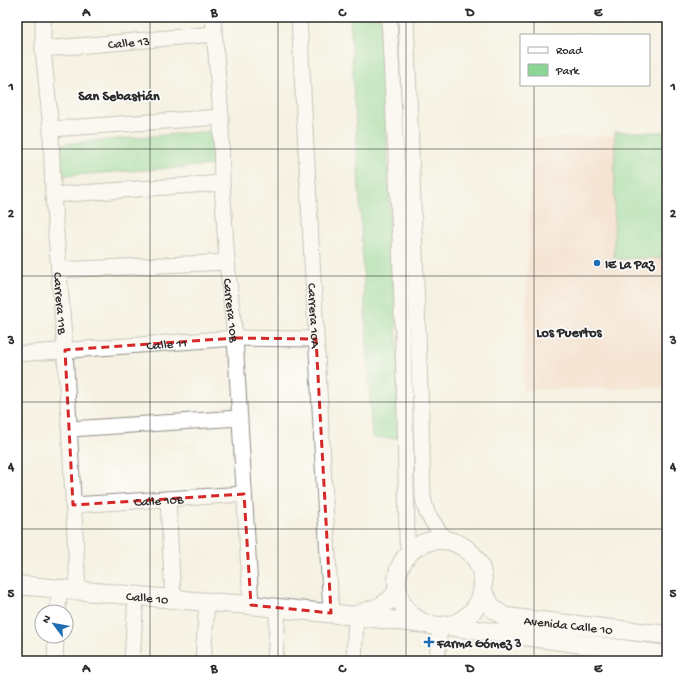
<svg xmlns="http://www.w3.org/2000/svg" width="684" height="678" viewBox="0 0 684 678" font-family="'Gochi Hand',sans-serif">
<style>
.built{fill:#f4d3c0}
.green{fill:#8ad795;stroke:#5a8160}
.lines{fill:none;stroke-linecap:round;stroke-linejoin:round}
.minor-casing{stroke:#908e87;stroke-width:17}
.tertiary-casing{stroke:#908e87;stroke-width:20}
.minor{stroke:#fff;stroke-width:15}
.tertiary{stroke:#fff;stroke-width:18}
.marked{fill:none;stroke:#d62828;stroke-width:3;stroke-dasharray:8 5;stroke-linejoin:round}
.grid{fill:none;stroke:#2b2b2b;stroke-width:1;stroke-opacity:0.55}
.poi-dot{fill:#1f6fb2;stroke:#fff;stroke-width:1.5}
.labels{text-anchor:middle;stroke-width:3;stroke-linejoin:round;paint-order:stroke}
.street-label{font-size:13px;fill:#2b2b2b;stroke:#fff}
.poi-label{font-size:13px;font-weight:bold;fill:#2b2b2b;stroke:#fff;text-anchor:start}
.neighbourhood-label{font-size:14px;font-weight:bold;fill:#2b2b2b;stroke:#fff}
.neatline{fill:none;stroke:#2b2b2b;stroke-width:1.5}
.grid-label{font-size:13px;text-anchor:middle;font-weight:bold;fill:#2b2b2b}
</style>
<rect width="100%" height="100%" fill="#fff"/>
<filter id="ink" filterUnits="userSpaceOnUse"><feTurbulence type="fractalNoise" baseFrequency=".025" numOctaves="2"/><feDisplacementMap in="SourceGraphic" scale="8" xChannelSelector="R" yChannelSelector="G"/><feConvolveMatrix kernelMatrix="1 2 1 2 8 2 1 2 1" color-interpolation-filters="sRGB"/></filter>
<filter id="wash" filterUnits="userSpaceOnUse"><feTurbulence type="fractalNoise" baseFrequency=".012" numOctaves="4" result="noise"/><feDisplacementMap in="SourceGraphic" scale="16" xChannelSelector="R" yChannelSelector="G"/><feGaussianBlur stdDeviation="0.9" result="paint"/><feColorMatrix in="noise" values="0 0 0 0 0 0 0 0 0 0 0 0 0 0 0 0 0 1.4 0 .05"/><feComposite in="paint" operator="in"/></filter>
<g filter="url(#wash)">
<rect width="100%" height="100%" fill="#f6f2e3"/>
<polygon class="built" points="667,134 667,388 523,390 532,138"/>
<g class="green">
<polygon points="350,17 380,17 402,438 372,438"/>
<polygon points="211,131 214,165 60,176 59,144"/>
<polygon points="615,132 667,132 667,258 614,259"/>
</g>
</g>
<g filter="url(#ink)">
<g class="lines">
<defs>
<g id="minor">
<path id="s1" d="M 43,17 L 43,49 L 51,129 L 53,195 L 65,350 L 78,590"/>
<path id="s2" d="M 213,17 L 221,117 L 222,183 L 227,262 L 235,338 L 251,605"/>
<path id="s3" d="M 299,17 L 331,613"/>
<polyline points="389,17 400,237 405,415 407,540 409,552"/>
<polyline points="406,17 421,414 423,498 427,513 440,533 447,539"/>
<path id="s4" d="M 43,49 L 214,34"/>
<polyline points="51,129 221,117"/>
<polyline points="53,195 222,183"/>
<polyline points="59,270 227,262"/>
<path id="s5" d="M 17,354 L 235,338 L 316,339"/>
<polyline points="70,429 239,418"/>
<polyline points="168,499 173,599"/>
<path id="s6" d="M 73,505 L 244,494"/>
<polyline points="58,612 59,588"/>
<polyline points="55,661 56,636"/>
<polyline points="132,661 136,595"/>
<polyline points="203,661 207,602"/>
<polyline points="275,661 278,608"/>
<polyline points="354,661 356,616"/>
<polyline points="437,661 440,626"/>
</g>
<g id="tertiary">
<circle cx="440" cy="583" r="43"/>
<path id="s7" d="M 17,585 L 207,602 L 251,605 L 278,608 L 356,616 L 425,624"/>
<path id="s8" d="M 483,592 L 493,609 L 505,617 L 667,635"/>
<polyline points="357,615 381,606 390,600 397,592"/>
<polyline points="447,626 667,655"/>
</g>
</defs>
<use href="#minor" class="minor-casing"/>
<use href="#tertiary" class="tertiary-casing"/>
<use href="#minor" class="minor"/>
<use href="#tertiary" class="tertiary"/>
</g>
</g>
<path d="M0 0H684V678H0ZM 235,338 L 316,339 L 331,613 L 251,605 L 244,494 L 73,505 L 65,350 Z" fill="#f6f2e3" fill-opacity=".55" fill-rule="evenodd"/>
<path class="marked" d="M 235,338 L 316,339 L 331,613 L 251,605 L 244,494 L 73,505 L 65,350 Z"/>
<path class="grid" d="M 150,17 L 150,661M 278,17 L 278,661M 406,17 L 406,661M 534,17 L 534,35M 534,85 L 534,661M 17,149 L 667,149M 17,276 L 667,276M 17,402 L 667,402M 17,529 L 667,529"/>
<g class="poi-dot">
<circle cx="597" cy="263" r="4"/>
<path d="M427 636h4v4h4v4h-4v4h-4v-4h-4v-4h4z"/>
</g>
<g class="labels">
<g class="street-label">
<text dy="5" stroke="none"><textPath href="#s4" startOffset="86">Calle 13</textPath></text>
<text dy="5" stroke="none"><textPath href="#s1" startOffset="287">Carrera 11B</textPath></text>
<text dy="5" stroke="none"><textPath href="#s2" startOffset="294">Carrera 10B</textPath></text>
<text dy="5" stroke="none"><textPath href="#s3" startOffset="299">Carrera 10A</textPath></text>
<text dy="5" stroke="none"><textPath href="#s5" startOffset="150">Calle 11</textPath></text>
<text dy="5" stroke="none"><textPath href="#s6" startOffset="86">Calle 10B</textPath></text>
<text dy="5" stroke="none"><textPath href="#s7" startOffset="131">Calle 10</textPath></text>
<text dy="5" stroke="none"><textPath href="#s8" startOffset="98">Avenida Calle 10</textPath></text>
</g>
<g class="poi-label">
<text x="605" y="268">IE La Paz</text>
<text x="437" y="647">Farma Gómez 3</text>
</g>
<g class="neighbourhood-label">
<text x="119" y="100">San Sebastián</text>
<text x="569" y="336">Los Puertos</text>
</g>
</g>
<rect width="684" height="678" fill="none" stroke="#fff" stroke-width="44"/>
<rect x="520" y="34" width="130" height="52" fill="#ffffff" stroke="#aaaaaa"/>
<rect x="528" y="47" width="20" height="6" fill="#ffffff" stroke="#aaaaaa"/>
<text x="556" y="54" font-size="12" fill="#2b2b2b">Road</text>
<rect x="528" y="64" width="20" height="12" fill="#8ad795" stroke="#aaaaaa"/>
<text x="556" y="74" font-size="12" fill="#2b2b2b">Park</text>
<g transform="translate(54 624) rotate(302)"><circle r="19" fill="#ffffff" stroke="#aaaaaa"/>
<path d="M0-3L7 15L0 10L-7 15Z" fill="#1f6fb2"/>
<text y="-6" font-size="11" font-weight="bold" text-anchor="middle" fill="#2b2b2b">N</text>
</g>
<rect x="22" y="22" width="640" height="634" class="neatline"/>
<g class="grid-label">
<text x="86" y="16">A</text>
<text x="214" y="16">B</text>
<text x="342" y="16">C</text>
<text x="470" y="16">D</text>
<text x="598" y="16">E</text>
<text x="11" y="90">1</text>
<text x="673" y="90">1</text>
<text x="11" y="217">2</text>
<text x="673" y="217">2</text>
<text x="11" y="344">3</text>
<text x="673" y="344">3</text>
<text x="11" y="470">4</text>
<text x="673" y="470">4</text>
<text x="11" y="597">5</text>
<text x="673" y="597">5</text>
<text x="86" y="672">A</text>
<text x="214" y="672">B</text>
<text x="342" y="672">C</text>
<text x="470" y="672">D</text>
<text x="598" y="672">E</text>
</g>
</svg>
